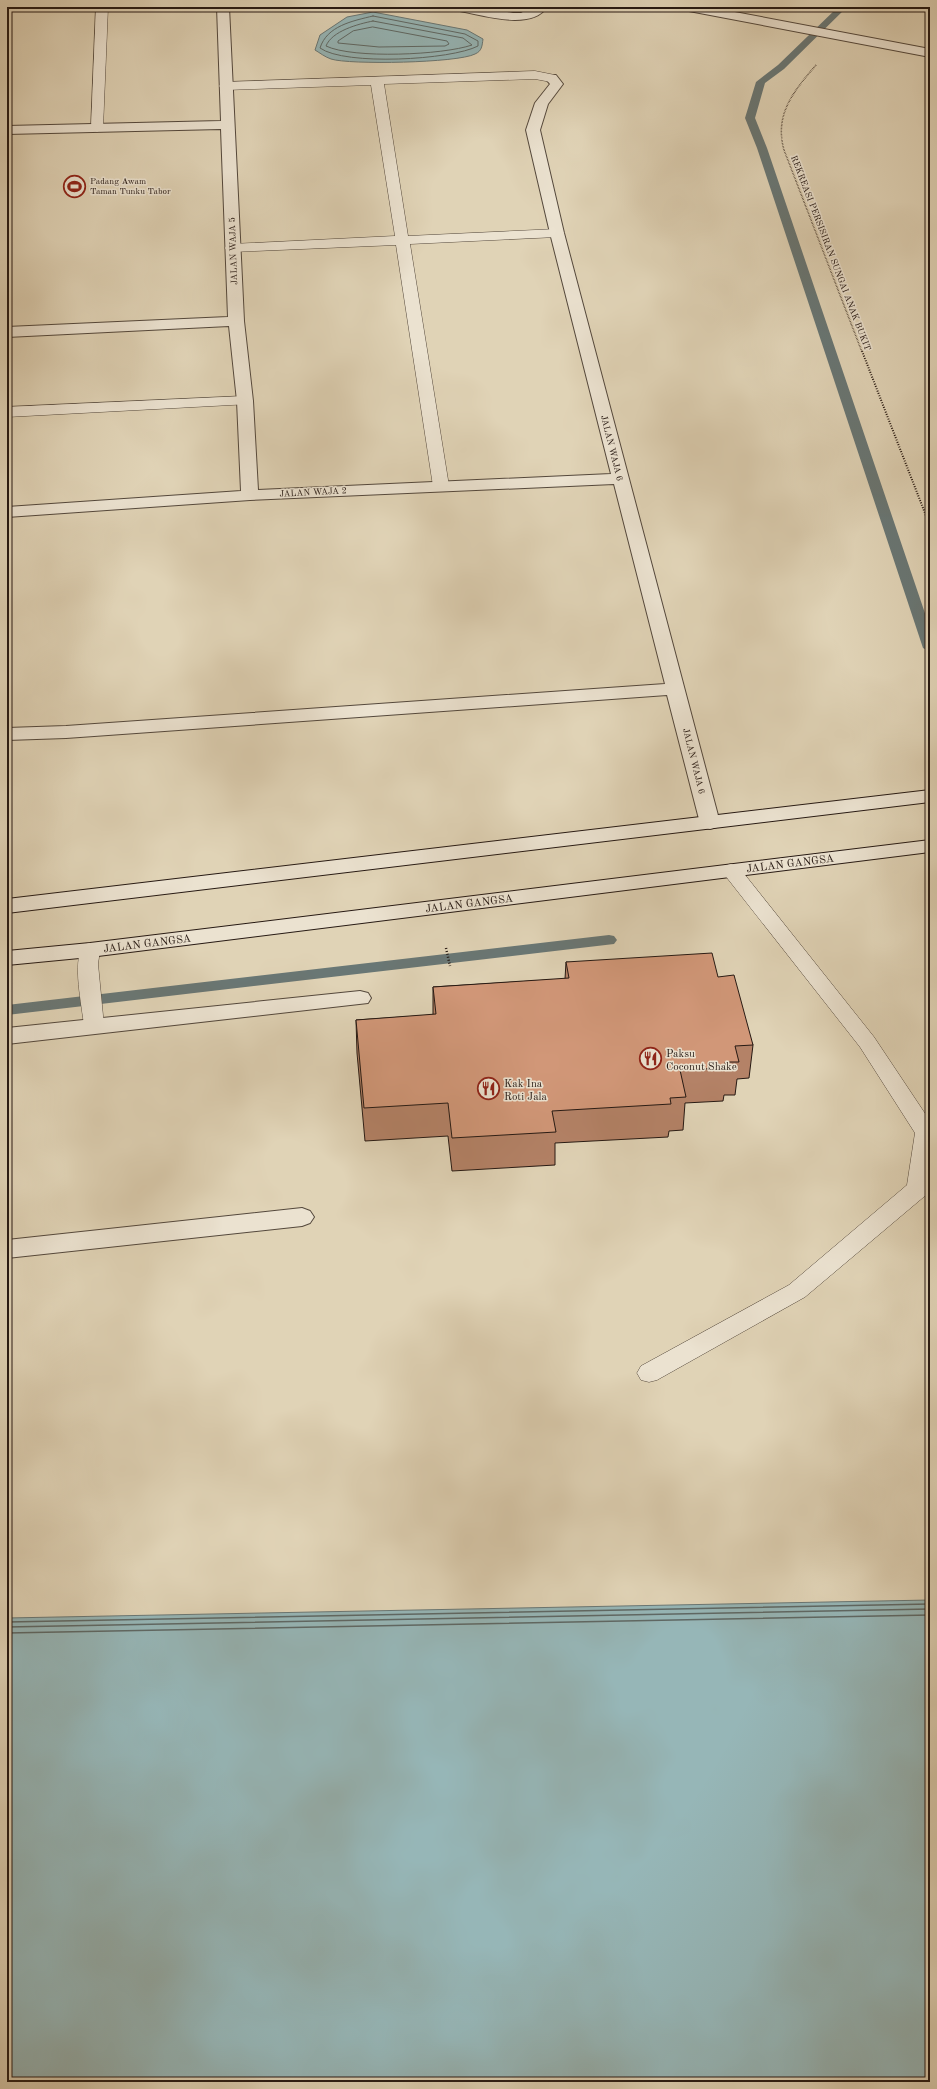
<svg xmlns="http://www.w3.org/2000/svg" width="937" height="2089" viewBox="0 0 937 2089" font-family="'Old Standard TT',serif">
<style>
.water{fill:#96b6b7;stroke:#697775}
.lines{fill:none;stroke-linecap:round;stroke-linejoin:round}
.shore-far1{stroke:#5e6865;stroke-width:1}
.shore{stroke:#5e6865;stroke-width:1.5}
.stream{fill:#697775;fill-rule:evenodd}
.lane-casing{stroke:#54483c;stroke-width:1}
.street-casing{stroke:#54483c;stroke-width:2}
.secondary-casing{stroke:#261913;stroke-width:2}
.path-far2{stroke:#261913;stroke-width:1.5;stroke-dasharray:0.5 1;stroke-linecap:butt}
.path-far1{stroke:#261913;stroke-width:2;stroke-dasharray:1 1.5;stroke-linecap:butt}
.path{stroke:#261913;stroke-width:2.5;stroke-dasharray:1 2;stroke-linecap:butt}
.lane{fill:#ebe2d0;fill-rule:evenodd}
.street{fill:#ebe2d0;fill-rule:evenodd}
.secondary{fill:#ebe2d0;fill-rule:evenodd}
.wall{fill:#b48267;stroke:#261913}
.building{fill:#d19778;stroke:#261913}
.labels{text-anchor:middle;stroke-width:3;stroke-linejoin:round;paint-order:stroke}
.far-poi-label{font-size:9px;fill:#261913;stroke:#ebe2d0;text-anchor:start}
.far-street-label{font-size:9px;fill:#261913;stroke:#ebe2d0}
.street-label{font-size:11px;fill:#261913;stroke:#ebe2d0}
.poi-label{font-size:11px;fill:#261913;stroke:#ebe2d0;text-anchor:start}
</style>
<rect width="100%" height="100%" fill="#e0d3b6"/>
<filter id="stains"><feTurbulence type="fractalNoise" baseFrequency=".005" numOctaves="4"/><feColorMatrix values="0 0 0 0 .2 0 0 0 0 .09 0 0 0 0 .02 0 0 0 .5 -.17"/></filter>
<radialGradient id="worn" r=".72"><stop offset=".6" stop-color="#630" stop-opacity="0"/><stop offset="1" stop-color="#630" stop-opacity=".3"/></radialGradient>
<g class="water">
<path d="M 373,12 L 467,30 L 483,39 C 482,46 482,51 475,54 C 458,63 349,65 331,59 C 325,57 320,53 315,50 L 320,35 L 347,17 Z"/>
<polygon points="930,1600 930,2082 7,2082 7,1618"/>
</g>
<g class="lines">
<g class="shore-far1">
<path d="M 373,16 L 465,34 L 478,41 L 478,46 C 451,60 345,66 320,48 C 327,26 352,21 373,16 Z"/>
<path d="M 373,21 L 463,38 L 472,45 C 443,55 353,59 326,46 C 332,31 358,24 373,21 Z"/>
<polygon points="373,27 447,41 449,44 445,46 379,47 338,43 338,41 353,31"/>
</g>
<g class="shore">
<polyline points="7,1622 930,1604"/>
<polyline points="7,1627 930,1609"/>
<polyline points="7,1633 930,1615"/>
</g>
<g class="stream">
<polygon points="838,7 847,7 784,69 765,83 755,118 767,148 930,628 930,652 923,648 757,148 745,118 756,82 778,65"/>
<polygon points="609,935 614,936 617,940 614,944 7,1015 7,1005"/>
</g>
<defs>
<g id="lane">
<polygon points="96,7 108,7 103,128 97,132 91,128"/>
<polygon points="535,71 555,75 557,78 551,82 535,79 384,84 408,236 557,229 564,233 557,237 410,244 449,486 447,489 435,489 433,486 396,245 232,252 227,251 225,248 227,245 232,244 395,236 371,85 225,90 219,86 225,82"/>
<polygon points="245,396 250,398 253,401 250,404 7,417 7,407"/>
<polygon points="731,864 738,866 874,1037 930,1121 929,1189 926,1195 805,1297 657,1380 649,1382 641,1380 637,1373 641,1366 789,1285 907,1185 915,1133 860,1047 724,874 721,870 724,866"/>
<path d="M 90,943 L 97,945 L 100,950 L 98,964 L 104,1026 L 101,1031 L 94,1033 L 87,1031 L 84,1026 C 82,1005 72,963 83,945 Z"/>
</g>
<g id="street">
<polygon points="217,7 229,7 244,321 253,401 258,490 611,474 550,233 526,130 535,103 550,84 545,78 546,75 556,75 563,84 548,104 540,130 564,233 720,823 717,827 710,829 703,827 700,823 667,695 66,738 7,740 7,728 66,726 665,684 614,484 250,500 7,517 7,507 241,491 237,401 229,326 7,337 7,327 228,317 221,129 7,134 7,126 221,121"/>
<path d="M 454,7 L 480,7 L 513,13 L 521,13 L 532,7 L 547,7 C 531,31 483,15 460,11 Z"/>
<polygon points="683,7 708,7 930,49 930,57 689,11"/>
<polygon points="360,991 368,993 371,998 368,1003 7,1044 7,1028"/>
<polygon points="302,1208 310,1211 314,1217 310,1223 302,1226 7,1258 7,1240"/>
</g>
<g id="secondary">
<polygon points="930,790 930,802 7,913 7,899"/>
<polygon points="930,840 930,852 90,957 7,965 7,951 90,943"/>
</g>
</defs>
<use href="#lane" class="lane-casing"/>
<use href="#street" class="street-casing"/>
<use href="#secondary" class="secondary-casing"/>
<path class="path-far2" d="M 816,65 C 794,91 774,114 784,150 L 862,352"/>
<polyline class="path-far1" points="862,351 930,526"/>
<polyline class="path" points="446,948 450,966"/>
<use href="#lane" class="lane"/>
<use href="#street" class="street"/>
<use href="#secondary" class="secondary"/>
</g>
<polygon class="wall" points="566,962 718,977 753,1045 749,1078 737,1079 735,1095 724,1095 723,1101 685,1103 683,1130 669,1131 668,1137 555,1143 555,1165 452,1171 448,1136 365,1141 357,1053 356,1020 433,1015 433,987 565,979"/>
<polygon class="building" points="712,953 718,977 734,975 753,1045 735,1046 739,1062 725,1062 726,1068 680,1070 686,1097 670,1098 671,1104 552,1111 556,1132 452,1138 448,1103 364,1108 356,1020 436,1014 433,987 569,978 566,962"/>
<defs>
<symbol id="stadium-ring" viewBox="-11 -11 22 22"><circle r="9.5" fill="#ebe2d0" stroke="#8f2418" stroke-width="1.5"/><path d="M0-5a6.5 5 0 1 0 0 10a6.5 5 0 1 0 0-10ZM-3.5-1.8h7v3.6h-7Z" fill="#8f2418"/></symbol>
<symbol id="restaurant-ring" viewBox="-11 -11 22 22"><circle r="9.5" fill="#ebe2d0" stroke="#8f2418" stroke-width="1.5"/><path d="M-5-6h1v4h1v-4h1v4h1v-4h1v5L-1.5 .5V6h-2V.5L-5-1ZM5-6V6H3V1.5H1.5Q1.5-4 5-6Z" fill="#8f2418"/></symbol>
</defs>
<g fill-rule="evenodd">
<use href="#stadium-ring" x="62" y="174" width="25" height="25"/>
<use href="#restaurant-ring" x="638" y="1046" width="25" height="25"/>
<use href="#restaurant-ring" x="476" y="1076" width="25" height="25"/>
</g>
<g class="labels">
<g class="far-poi-label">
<text x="90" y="184">Padang Awam<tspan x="90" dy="10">Taman Tunku Tabor</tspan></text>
</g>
<g class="far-street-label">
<text transform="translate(233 251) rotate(-92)" y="3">JALAN WAJA 5</text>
<text transform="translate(831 253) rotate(69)" y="3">REKREASI PERSISIRAN SUNGAI ANAK BUKIT</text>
<text transform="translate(612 448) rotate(76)" y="3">JALAN WAJA 6</text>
<text transform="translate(313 492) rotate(-3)" y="3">JALAN WAJA 2</text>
<text transform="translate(694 761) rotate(76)" y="3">JALAN WAJA 6</text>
</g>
<g class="street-label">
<text transform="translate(790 863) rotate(-7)" y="4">JALAN GANGSA</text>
<text transform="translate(469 903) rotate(-7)" y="4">JALAN GANGSA</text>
<text transform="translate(147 943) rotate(-7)" y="4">JALAN GANGSA</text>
</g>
<g class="poi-label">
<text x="666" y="1057">Paksu<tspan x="666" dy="13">Coconut Shake</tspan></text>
<text x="504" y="1087">Kak Ina<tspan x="504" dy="13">Roti Jala</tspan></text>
</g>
</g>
<rect width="937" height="2089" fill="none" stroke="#e0d3b6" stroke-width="24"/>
<rect x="8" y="8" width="921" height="2073" fill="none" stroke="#261913" stroke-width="2"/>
<rect x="12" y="12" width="913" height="2065" fill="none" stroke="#261913"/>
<rect width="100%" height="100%" filter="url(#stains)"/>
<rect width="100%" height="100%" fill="url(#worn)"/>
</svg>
